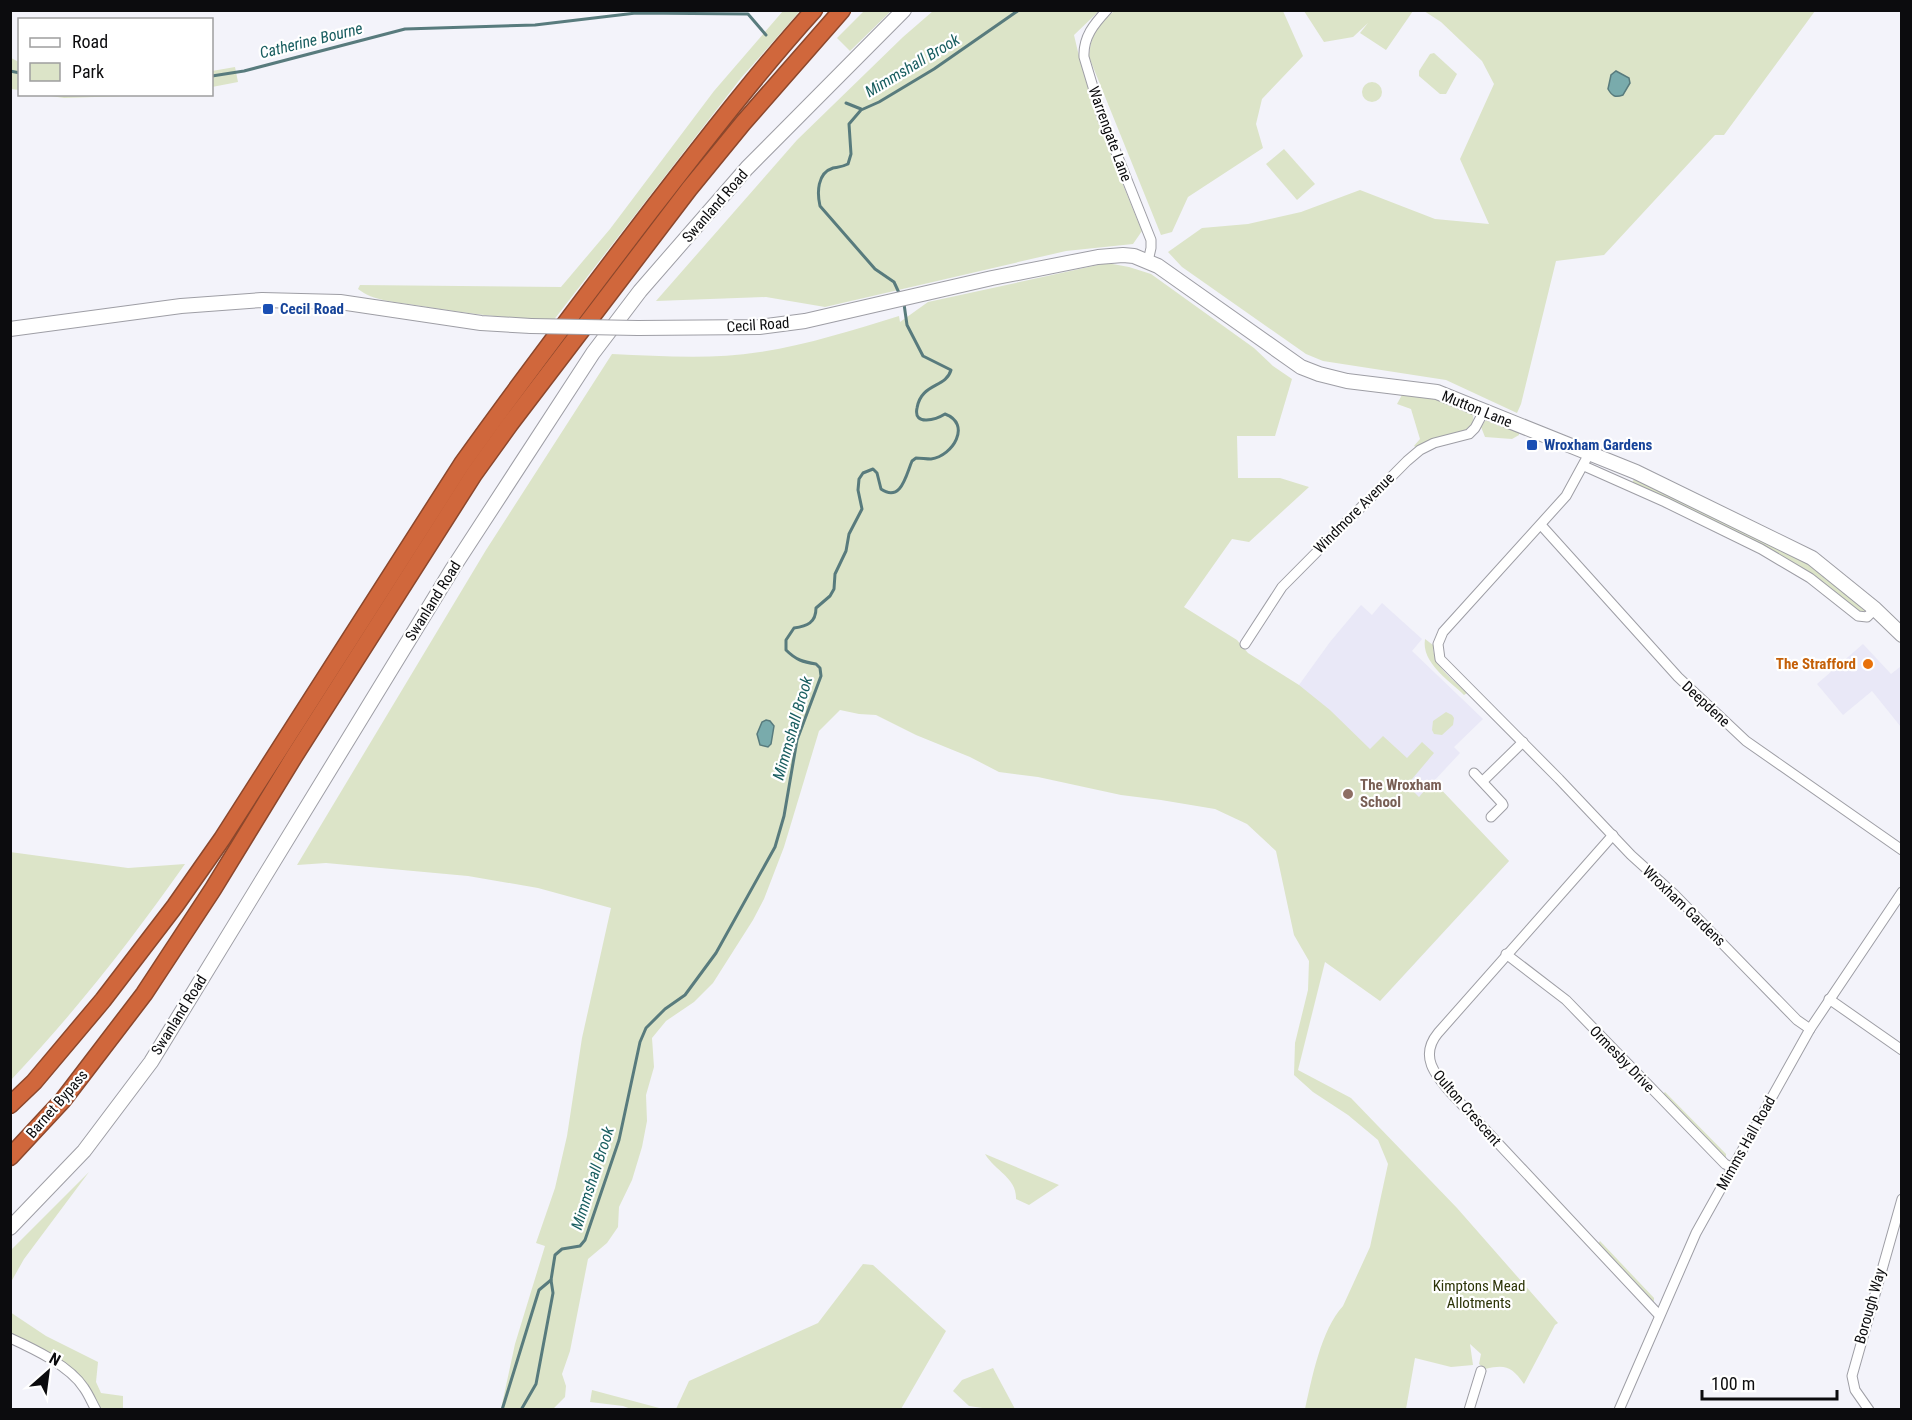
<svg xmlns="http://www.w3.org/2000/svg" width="1912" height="1420" viewBox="0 0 1912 1420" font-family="'Roboto Condensed',sans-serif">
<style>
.built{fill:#e9e8f7}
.green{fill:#dce4c8}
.water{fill:#79abac;stroke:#587b7d;stroke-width:1.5}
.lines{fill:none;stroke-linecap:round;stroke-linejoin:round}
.stream{stroke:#587b7d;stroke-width:3}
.street-casing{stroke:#9e9ea5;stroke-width:11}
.secondary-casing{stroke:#9e9ea5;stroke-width:16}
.highway-casing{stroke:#8b472c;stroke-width:19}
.street{stroke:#fff;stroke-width:9}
.secondary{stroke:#fff;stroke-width:14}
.highway{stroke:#d0673c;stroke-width:16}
.secondary-bridge-casing{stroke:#9e9ea5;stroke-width:16;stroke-linecap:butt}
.secondary-bridge{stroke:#fff;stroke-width:14}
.transit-dot{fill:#1a4fb4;stroke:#fff;stroke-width:2}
.food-dot{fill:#e8710a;stroke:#fff;stroke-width:2}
.education-dot{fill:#8d6e63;stroke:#fff;stroke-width:2}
.labels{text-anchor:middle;stroke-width:4.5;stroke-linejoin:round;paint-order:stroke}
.street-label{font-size:15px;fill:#0c0c0e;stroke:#fff}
.transit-label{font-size:15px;font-weight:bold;fill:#164399;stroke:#fff;text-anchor:start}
.food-label{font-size:15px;font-weight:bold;fill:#c56008;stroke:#fff;text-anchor:end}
.education-label{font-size:15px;font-weight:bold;fill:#785e54;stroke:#fff;text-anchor:start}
.park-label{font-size:15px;fill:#2c3407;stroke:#fff}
.water-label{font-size:16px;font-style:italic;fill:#195e60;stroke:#fff}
</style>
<rect width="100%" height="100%" fill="#f3f3fa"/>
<g class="built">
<polygon points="1382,603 1422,639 1412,651 1483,719 1454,747 1460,753 1433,782 1509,861 1380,1001 1272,734 1299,685 1330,642 1361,605 1372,615"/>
<polygon points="1863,644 1891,674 1900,667 1901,669 1901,727 1872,691 1843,715 1817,684"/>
</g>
<g class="green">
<polygon points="865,10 891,11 850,51 837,38"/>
<path d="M 1115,10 L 1283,11 L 1303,56 L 1262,99 L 1256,124 L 1263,148 L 1188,197 L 1172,232 L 1161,235 L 1089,57 C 1091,33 1098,26 1115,10 Z"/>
<path d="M 783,11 L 800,11 L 741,78 L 553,321 C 507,318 461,313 415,305 C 396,302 373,301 358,289 L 360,285 L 561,287 L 610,229 L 714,91 Z"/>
<path d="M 933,11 L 1099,11 L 1074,35 C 1090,106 1115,165 1142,231 L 1133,244 L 1066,251 L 825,307 L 766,297 L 656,301 L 797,140 L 903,37 Z"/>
<polygon points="1304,11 1413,11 1386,50 1360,33 1368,23 1353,37 1324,42"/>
<polygon points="1424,11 1815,11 1724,135 1715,135 1604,255 1556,261 1521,404 1517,413 1446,380 1323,361 1306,354 1182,267 1168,252 1202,228 1248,224 1301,212 1360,190 1435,219 1489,224 1460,159 1494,84 1482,61 1441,22"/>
<polygon points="1434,53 1457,74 1446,94 1440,94 1419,76 1419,71 1430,54"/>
<polygon points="11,58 19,62 19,90 11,89"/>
<polygon points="235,67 238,82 212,87 212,71"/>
<circle cx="1372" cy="92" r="10"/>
<polygon points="44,95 156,95 64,98"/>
<polygon points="1284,149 1315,184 1297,200 1266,164"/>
<path d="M 1107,263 L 1129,267 L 1151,274 L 1254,348 L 1273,366 L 1292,379 L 1275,436 L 1237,436 L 1238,478 L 1280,478 L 1309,487 L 1249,542 L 1232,539 L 1184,607 L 1237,640 L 1248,653 L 1299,685 L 1330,710 L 1370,749 L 1383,736 L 1407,758 L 1422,742 L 1434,753 L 1407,785 L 1419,797 L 1433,781 L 1509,861 L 1380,1001 L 1325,962 L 1298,1070 L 1351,1098 L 1457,1208 L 1558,1323 L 1555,1325 L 1524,1384 C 1512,1367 1506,1364 1485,1369 L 1479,1364 L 1481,1354 L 1470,1344 L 1473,1365 L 1451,1367 L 1415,1358 L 1406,1409 L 1305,1409 C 1312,1378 1321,1330 1343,1306 L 1370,1247 L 1388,1164 L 1378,1140 L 1348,1115 L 1313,1092 L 1294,1075 L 1295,1043 L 1308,990 L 1309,961 L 1294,935 L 1276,851 L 1247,824 L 1215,809 L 1161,800 L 1121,795 L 1038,777 L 999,772 L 970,757 L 916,735 L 876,715 L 859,714 L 840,710 L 819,731 L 784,847 L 764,899 L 753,920 L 713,983 L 694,1002 L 666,1021 L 652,1038 L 654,1067 L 646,1095 L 647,1121 L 642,1147 L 632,1180 L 619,1207 L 618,1227 L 607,1243 L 588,1259 L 570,1351 L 562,1374 L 566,1386 L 565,1397 L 553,1409 L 501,1409 L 515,1344 L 545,1246 L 536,1243 L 555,1188 L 567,1136 L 582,1038 L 611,908 L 538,888 L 468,876 L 326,863 L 297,865 L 486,550 L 612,354 C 661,356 711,360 760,352 C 807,345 853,330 899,316 L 900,322 L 928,302 Z"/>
<path d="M 1403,393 L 1427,395 L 1472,413 C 1475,420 1473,423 1468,429 L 1417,448 L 1414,446 L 1420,439 L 1411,409 L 1397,404 Z"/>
<polygon points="1489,420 1519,432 1519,435 1512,439 1485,437 1481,427 1485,421"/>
<polygon points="1635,477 1800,557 1866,609 1865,611 1858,611 1817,578 1632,483"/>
<path d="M 1425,639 L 1433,645 C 1432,666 1453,679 1467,693 L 1464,695 C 1450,681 1421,663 1425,639 Z"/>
<polygon points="1446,712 1452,715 1454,718 1453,725 1442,735 1434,734 1432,730 1433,721"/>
<path d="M 10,852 L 128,868 L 185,864 C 130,942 76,1011 11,1080 Z"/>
<polygon points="1665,1092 1726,1154 1726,1158 1663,1094"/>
<path d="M 985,1154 L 1059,1185 L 1029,1205 L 1016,1199 C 1017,1178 995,1171 985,1154 Z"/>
<polygon points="89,1172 24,1259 11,1282 11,1250"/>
<polygon points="1600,1241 1654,1298 1654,1302 1598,1244"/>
<polygon points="863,1264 873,1265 946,1331 901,1409 676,1409 689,1381 818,1323"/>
<path d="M 10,1312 L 46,1336 L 98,1362 L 96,1382 L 101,1393 L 123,1396 L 123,1409 L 100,1409 C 92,1379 38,1348 11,1333 Z"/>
<polygon points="993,1368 1015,1409 989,1409 969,1406 953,1391 962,1380"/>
<polygon points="592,1390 663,1409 631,1409 623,1406 590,1402"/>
</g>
<g class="water">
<path d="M 1616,71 L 1629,78 L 1630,83 L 1623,95 C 1615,98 1612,96 1608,89 L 1611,75 Z"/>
<polygon points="766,720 770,721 774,726 771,744 768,747 760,745 757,734 762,722"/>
</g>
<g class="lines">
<g class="stream">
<polyline points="10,71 20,73"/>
<polyline points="212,76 244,71 405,29 535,25 636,13 748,14 766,35"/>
<polyline points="846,103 861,109"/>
<path d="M 900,295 L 894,282 L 875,269 L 820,206 C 817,193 817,173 833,168 C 838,167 842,167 848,164 L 851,154 L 849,124 L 861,110 L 879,102 L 934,69 L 1019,10"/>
<path d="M 502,1410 L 539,1290 L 551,1280 L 555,1255 L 562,1249 L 580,1246 L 585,1240 L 619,1140 L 640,1042 L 646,1028 L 665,1009 L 685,995 L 716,953 L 775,847 L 784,816 L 797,740 L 821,676 L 820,668 L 816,664 C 803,662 796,660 786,650 L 786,640 L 794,628 C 807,626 816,623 816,608 L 830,596 L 834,589 L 835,574 L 846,551 L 849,534 L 862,509 L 858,490 L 859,479 L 863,473 L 873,469 L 877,473 L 881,489 C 901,503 906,475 912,461 L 916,458 C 921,458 926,459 931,459 C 953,456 972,424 945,414 C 937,419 913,427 917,408 C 921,383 946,388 951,370 L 923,356 L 907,325 L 904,304"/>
<polyline points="521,1410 536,1384 553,1293 551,1280"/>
</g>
<defs>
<g id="street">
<path d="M 1107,10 C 1094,24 1083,37 1084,57 L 1102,117 L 1151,240 L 1151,248 L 1148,261"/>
<polyline points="1590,452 1566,496 1443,632 1438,644 1440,659 1559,779 1631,855 1673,893 1797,1020 1810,1029"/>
<polyline points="1584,466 1665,502 1761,549 1810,578 1858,616 1867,617 1875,609"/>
<polyline points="1541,525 1678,677 1746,741 1902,850"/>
<polyline points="1245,644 1282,587 1407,461 1420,450 1434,443 1469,434 1475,428 1484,411"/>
<polyline points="1474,773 1502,803 1503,805 1491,817"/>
<polyline points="1483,781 1523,742"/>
<path d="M 1613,835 L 1438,1033 C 1419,1056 1435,1075 1451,1093 L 1659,1315"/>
<polyline points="1506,954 1566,1000 1725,1164 1733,1168"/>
<polyline points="1829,999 1902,1050"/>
<path d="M 10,1338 C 34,1349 70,1366 84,1388 C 89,1395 92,1403 96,1410"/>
<polyline points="1469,1410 1481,1371"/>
<polyline points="1619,1410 1696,1233 1810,1029 1902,892"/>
<polyline points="1869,1410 1855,1390 1852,1376 1902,1199"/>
</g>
<g id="secondary">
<polyline points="638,328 759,327 805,321 992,278 1098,257 1123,255 1134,256 1158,266 1301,367 1319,374 1347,381 1437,392 1636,472 1812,558 1875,609 1902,635"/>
<polyline points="10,329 181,306 262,300 340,302 481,323 531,326"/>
<polyline points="10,1228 84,1151 151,1062 453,568 593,353 640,291 747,168 904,10"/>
</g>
<g id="highway">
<path d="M 10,1105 L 34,1082 L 103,1000 L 175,906 L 222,839 L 462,464 C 524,377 588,293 653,208 C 705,141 757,73 814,10"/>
<polyline points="10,1157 63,1100 144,994 213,889 295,755 474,474 510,424 689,189 743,123 842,10"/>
</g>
</defs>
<use href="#street" class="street-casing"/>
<use href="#secondary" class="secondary-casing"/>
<use href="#highway" class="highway-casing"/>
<use href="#street" class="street"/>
<use href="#secondary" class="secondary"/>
<use href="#highway" class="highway"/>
<defs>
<polyline id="secondary-bridge" points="531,326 638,328"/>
</defs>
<use href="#secondary-bridge" class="secondary-bridge-casing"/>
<use href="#secondary-bridge" class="secondary-bridge"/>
</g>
<g class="transit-dot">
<rect x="262" y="303" width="12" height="12" rx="3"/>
<rect x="1526" y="439" width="12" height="12" rx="3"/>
</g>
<circle class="food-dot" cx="1868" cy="664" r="6"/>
<circle class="education-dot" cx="1348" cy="794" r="6"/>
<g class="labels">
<g class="street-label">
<text transform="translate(1110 134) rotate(70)" y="5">Warrengate Lane</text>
<text transform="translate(715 206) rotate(-49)" y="5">Swanland Road</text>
<text transform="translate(758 325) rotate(-4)" y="5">Cecil Road</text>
<text transform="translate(1477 409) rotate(22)" y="5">Mutton Lane</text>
<text transform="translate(1354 513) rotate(-45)" y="5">Windmore Avenue</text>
<text transform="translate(433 601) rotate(-58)" y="5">Swanland Road</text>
<text transform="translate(1706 704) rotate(43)" y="5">Deepdene</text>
<text transform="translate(1684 906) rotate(44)" y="5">Wroxham Gardens</text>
<text transform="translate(179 1015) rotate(-58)" y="5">Swanland Road</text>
<text transform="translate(1622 1059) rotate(46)" y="5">Ormesby Drive</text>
<text transform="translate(57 1104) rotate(-49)" y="5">Barnet Bypass</text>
<text transform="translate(1467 1108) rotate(49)" y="5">Oulton Crescent</text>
<text transform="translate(1746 1143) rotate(-61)" y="5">Mimms Hall Road</text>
<text transform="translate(1870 1306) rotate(-74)" y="5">Borough Way</text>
</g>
<g class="transit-label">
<text x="280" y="314">Cecil Road</text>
<text x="1544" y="450">Wroxham Gardens</text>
</g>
<g class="food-label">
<text x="1856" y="669">The Strafford</text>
</g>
<g class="education-label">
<text x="1360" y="790">The Wroxham<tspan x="1360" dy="17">School</tspan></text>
</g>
<g class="park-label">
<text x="1479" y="1291">Kimptons Mead<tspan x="1479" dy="17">Allotments</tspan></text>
</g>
<g class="water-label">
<text transform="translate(311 40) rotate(-14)" y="6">Catherine Bourne</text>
<text transform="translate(912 65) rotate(-31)" y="6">Mimmshall Brook</text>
<text transform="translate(792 728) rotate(-74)" y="6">Mimmshall Brook</text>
<text transform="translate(592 1178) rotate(-72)" y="6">Mimmshall Brook</text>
</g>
</g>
<rect width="1912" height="1420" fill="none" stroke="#0c0c0e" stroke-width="24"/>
<rect x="18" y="18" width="195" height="78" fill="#ffffff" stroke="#9e9e9f" stroke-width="1.5"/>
<rect x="30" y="38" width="30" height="9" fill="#ffffff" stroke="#9e9e9f" stroke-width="1.5"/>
<text x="72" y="48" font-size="18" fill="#0c0c0e">Road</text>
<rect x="30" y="63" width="30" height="18" fill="#dce4c8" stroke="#9e9e9f" stroke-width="1.5"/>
<text x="72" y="78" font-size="18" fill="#0c0c0e">Park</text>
<g transform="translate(48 1372) rotate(28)" stroke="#ffffff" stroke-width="4.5" paint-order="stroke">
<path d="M0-4.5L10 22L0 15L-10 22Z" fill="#0c0c0e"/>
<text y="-9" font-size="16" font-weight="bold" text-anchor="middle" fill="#0c0c0e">N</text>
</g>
<path d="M1702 1390v9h135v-9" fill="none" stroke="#0c0c0e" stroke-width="3"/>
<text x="1711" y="1390" font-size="18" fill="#0c0c0e" stroke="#ffffff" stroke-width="4.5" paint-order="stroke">100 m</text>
</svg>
